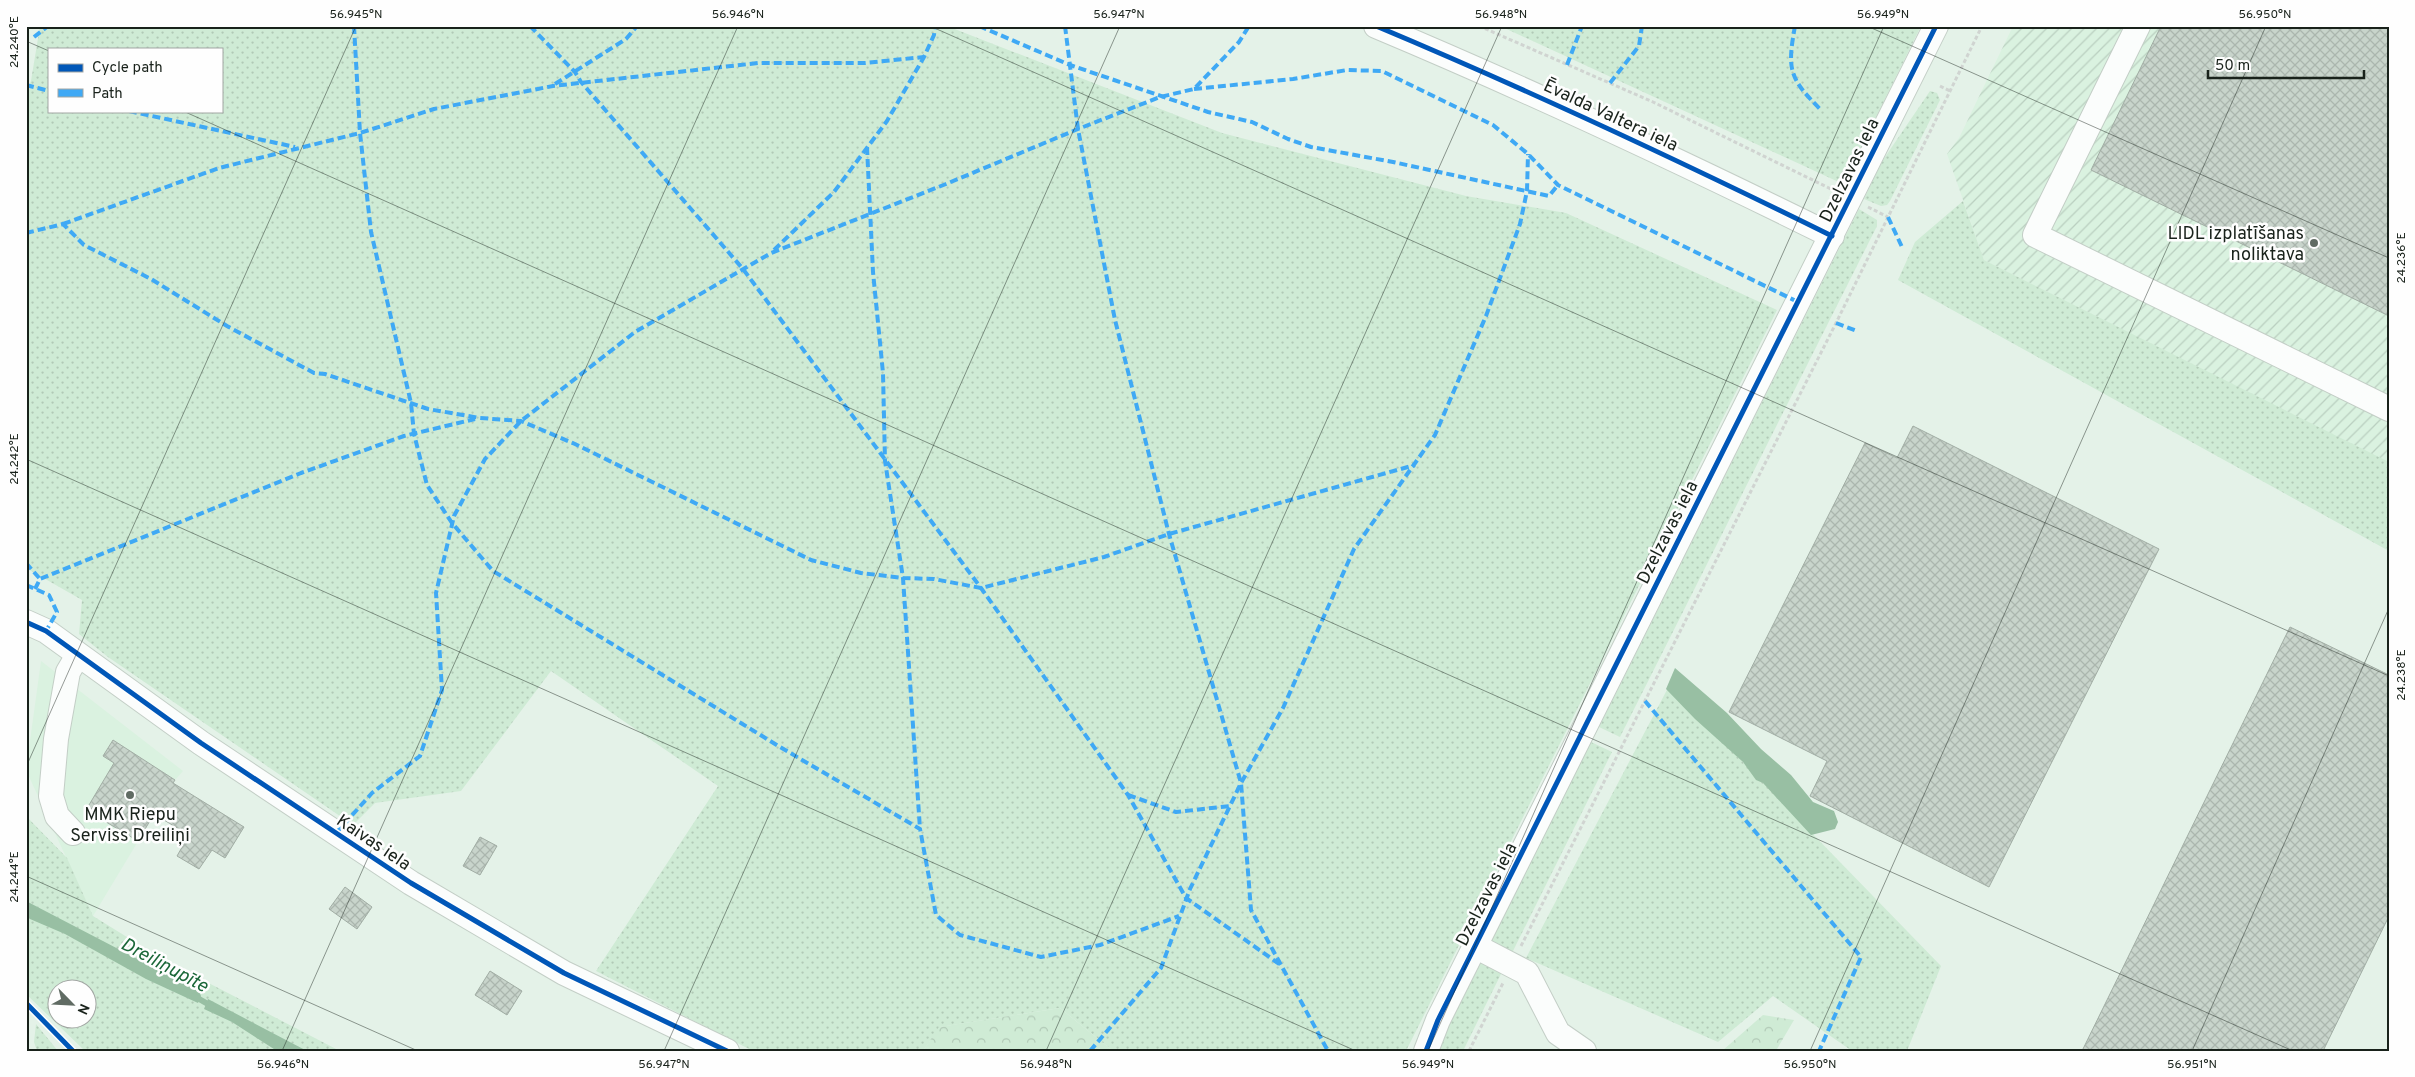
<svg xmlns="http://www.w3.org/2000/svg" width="2415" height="1077" viewBox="0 0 2415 1077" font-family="Overpass,sans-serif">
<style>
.built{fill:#daf2e0}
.industrial{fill:url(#industrial-furrows)}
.grass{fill:url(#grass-dots);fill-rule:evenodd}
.forest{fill:url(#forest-crowns)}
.water{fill:#98bfa3}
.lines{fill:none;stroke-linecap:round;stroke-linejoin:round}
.stream{stroke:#98bfa3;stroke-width:6}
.building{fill:url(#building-cross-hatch);stroke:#a1ada4}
.minor-casing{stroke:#c3cec6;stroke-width:26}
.path{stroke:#d0d4d1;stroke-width:3;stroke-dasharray:4 2.5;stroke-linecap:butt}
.minor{stroke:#fbfdfc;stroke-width:24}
.quiet{stroke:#3fa9f5;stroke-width:4;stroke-dasharray:8 4;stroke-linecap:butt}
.cycleway-casing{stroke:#fefefe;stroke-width:8}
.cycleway{stroke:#0057b8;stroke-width:5}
.ticks{fill:none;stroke:#19221b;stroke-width:1;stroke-opacity:0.45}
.poi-dot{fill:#606b63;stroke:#fefefe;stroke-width:2}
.labels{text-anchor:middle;stroke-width:5;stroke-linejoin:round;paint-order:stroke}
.street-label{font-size:18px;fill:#19221b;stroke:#fefefe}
.poi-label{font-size:18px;fill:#19221b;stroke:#fefefe;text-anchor:end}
.water-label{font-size:19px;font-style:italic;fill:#1a6738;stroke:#fefefe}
.neatline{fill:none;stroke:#19221b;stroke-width:2}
.ticks-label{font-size:12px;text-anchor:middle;fill:#19221b}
</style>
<defs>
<pattern id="industrial-furrows" width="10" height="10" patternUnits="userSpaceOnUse" patternTransform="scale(1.25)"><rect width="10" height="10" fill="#daf2e0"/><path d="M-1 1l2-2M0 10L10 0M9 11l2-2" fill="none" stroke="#bacfc0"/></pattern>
<pattern id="grass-dots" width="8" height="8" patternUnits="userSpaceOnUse" patternTransform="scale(1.25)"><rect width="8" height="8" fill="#cfebd5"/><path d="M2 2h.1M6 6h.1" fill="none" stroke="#b1c9b6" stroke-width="1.8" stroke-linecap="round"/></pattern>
<pattern id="forest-crowns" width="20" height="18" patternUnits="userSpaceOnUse" patternTransform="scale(1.25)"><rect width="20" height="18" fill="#cfebd5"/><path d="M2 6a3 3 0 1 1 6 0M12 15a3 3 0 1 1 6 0" fill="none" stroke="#b1c9b6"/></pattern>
<pattern id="building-cross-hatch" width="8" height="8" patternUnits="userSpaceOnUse" patternTransform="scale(1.25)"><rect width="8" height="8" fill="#c8d4cb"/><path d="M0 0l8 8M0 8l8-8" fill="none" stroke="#abb6ae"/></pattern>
</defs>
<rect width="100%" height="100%" fill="#e4f2e8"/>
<polygon class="built" points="41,661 183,771 175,780 93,916 26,770"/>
<polygon class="industrial" points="2013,26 2389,26 2389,463 1984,260 1947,154 1959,138"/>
<g class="grass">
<path d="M 40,26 L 947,26 L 1222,133 L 1466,196 L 1566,213 L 1777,310 L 1406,1051 L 1113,1051 L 1060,1008 L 940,1027 L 923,1051 L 753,1051 L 596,971 L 718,786 L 551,671 L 461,791 L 375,803 L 353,825 L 108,657 L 79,634 L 82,600 L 26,568 L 26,91 L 31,81 ZM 49,49 L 221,49 L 221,111 L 49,111 Z"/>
<polygon points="1500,26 1921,26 1843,184"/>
<polygon points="1930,91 1937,93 1940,100 1890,201 1887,205 1881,206 1864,199 1881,163"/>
<polygon points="1963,201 1984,260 2389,462 2389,551 1898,280 1915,242"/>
<polygon points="1859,209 1877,220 1877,226 1620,737 1599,727"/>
<polygon points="1669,686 1941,966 1907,1051 1852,1051 1773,996 1718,1042 1526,958"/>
<polygon points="1591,742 1612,752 1512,953 1490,942"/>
<path d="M 26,816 L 67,858 L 93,916 L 164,960 L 340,1051 L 85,1051 L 26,994 ZM 58,990 L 88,990 L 88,1020 L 58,1020 Z"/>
<polygon points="1482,961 1503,970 1463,1051 1439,1051 1452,1019"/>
<polygon points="36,1024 58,1051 37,1051 34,1042"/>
</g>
<g class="forest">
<polygon points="1060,1008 1113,1051 923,1051 939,1027"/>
<polygon points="1763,1015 1794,1020 1777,1049 1774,1051 1722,1051"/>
</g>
<g class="water">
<polygon points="1675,668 1727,713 1761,749 1791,775 1813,802 1834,811 1838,822 1835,829 1811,835 1763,783 1756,780 1743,762 1695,719 1666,689"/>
<polygon points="26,901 199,991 201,996 198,1003 146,979 65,934 30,919 26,916"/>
<polygon points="208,999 307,1051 277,1051 232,1022 204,1009"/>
</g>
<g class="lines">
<polyline class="stream" points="194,996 213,1007"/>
</g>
<g class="building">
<polygon points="2161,26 2389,26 2389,316 2091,170"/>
<polygon points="1913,426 2159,549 1989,887 1810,796 1827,761 1729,712 1865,443 1897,458"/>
<polygon points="2290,627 2389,675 2389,916 2323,1051 2082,1051"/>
<polygon points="113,740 175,780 173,783 244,827 225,858 212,850 199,869 177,856 189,835 154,814 138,841 86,810 114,763 103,756"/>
<polygon points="480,837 497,846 480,875 463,866"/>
<polygon points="345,887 372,907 357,929 329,909"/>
<polygon points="490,971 522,991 507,1015 475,995"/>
</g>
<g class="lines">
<defs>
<g id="minor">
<path d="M 1376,26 C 1531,91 1682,162 1832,236"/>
<polyline points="2138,26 2035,235 2389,409"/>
<polyline points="26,622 46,631 201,743 411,883 564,973 727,1051"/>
<polyline points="73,833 57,816 51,796 56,739 68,672 78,655"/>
<polyline points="1475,946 1527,973 1558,1033 1584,1051"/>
<polyline points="1426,1051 1438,1020 1936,26"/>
</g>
</defs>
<use href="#minor" class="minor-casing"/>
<g class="path">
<polyline points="1479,26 1653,102 1831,189"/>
<polyline points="1940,86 1950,91"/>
<polyline points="1868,207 1888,217"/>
<polyline points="1521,946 1836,323 1982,26"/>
<polyline points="1469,1051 1503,983"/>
</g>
<use href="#minor" class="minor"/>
<g class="quiet">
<polyline points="354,26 360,133 371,232 411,403 414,434 427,485 452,523 493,571 780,747 920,829 936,915 960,935 1041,957 1100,945 1179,916"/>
<polyline points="530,26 575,72 581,82 743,269 981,588 1128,795 1186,898 1282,966"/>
<polyline points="979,26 1070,65 1208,112 1252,122 1288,139 1311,147 1393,162 1549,196 1558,185"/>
<polyline points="1065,26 1078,129 1115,320 1169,534 1241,783 1251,910 1328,1051"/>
<path d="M 1795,26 C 1787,70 1789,78 1821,110"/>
<polyline points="34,37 48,26"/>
<polyline points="1567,65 1582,26"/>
<polyline points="1610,83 1639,46 1642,26"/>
<polyline points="555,84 626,39 637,26"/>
<polyline points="26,85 49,91"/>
<polyline points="1194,89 1293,79 1347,70 1382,71 1493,125 1528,154 1558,185 1798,302"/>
<polyline points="129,111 295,147"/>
<polyline points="867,147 873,272 883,373 885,461 903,578 920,829"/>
<polyline points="1888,217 1902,247"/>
<polyline points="63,224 219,168 360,133 434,109 553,86 758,63 865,63 924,57"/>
<polyline points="26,233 63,224 84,245 151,279 227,326 314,373 325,374 428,409 480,418 521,421 575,444 811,560 861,573 903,578 934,579 981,588 1104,557 1169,534 1415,465"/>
<polyline points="774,250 834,192 887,121 924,57 934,35 935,26"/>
<polyline points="1836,323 1857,331"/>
<polyline points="26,563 40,579"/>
<polyline points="26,585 49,595 57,612 46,631"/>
<polyline points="35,589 40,579 301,473 404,436 475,419"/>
<polyline points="1645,701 1861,957 1819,1051"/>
<polyline points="1128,795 1176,812 1230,806"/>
<polyline points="336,833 372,793 420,756 442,690 436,593 454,516 485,459 521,421 635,332 771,253 946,184 1078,129 1160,97 1194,89 1239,42 1249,26"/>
<polyline points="1090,1051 1161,968 1190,889 1241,783 1283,708 1354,549 1435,435 1486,316 1520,224 1527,191 1528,154"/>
</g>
<defs>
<g id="cycleway">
<path d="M 1376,26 C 1531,91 1682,162 1832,236"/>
<polyline points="26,622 46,631 201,743 411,883 564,973 727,1051"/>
<polyline points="26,1003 73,1051"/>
<polyline points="1426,1051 1438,1020 1936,26"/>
</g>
</defs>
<use href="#cycleway" class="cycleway-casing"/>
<use href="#cycleway" class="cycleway"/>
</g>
<path class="ticks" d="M 930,26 L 2389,676M 1867,26 L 2389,258M 26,41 L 49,51M 183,111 L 2293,1051M 26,459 L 1356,1051M 26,767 L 356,26M 26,876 L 418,1051M 282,1051 L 738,26M 664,1051 L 1120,26M 1046,1051 L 1502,26M 1428,1051 L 1884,26M 1810,1051 L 2266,26M 2192,1051 L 2389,608"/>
<g class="poi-dot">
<circle cx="2314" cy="243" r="5"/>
<circle cx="130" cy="795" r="5"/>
</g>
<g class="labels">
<g class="street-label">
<text transform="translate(1611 115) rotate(25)" y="6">Ēvalda Valtera iela</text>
<text transform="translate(1849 170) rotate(-64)" y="6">Dzelzavas iela</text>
<text transform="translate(1667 532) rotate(-63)" y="6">Dzelzavas iela</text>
<text transform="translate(374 842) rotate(34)" y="6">Kaivas iela</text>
<text transform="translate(1486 894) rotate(-63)" y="6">Dzelzavas iela</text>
</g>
<g class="poi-label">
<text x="2304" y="239">LIDL izplatīšanas<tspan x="2304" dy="21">noliktava</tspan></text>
<text x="130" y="820" text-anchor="middle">MMK Riepu<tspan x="130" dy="21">Serviss Dreiliņi</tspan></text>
</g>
<g class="water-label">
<text transform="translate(165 964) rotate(28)" y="7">Dreiliņupīte</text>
</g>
</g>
<rect width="2415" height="1077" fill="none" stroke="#fefefe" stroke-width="55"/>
<rect x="48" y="48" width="175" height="65" fill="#fefefe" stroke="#a2a6a3"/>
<rect x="58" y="64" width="25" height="8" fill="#0057b8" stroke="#a2a6a3"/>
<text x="92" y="72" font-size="15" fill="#19221b">Cycle path</text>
<rect x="58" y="89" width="25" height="8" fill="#3fa9f5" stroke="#a2a6a3"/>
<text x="92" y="98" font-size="15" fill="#19221b">Path</text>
<g transform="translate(72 1004) rotate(114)"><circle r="24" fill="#fefefe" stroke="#a2a6a3"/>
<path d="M0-4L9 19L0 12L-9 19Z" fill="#606b63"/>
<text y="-8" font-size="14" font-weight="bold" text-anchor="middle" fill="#19221b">N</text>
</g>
<path d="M2208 70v8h156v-8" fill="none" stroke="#19221b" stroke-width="2.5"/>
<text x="2215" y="70" font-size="15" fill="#19221b" stroke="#fefefe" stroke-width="4" paint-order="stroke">50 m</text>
<rect x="28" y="28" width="2360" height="1022" class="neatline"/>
<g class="ticks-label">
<text x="356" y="18">56.945°N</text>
<text x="738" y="18">56.946°N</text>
<text x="1119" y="18">56.947°N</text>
<text x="1501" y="18">56.948°N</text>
<text x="1883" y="18">56.949°N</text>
<text x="2265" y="18">56.950°N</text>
<text transform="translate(14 42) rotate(-90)" y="4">24.240°E</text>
<text transform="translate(2401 258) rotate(-90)" y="4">24.236°E</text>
<text transform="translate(14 459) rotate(-90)" y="4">24.242°E</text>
<text transform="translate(2401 675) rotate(-90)" y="4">24.238°E</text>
<text transform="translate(14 877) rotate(-90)" y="4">24.244°E</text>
<text x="283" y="1068">56.946°N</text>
<text x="664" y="1068">56.947°N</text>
<text x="1046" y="1068">56.948°N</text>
<text x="1428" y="1068">56.949°N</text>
<text x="1810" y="1068">56.950°N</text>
<text x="2192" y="1068">56.951°N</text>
</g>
</svg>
